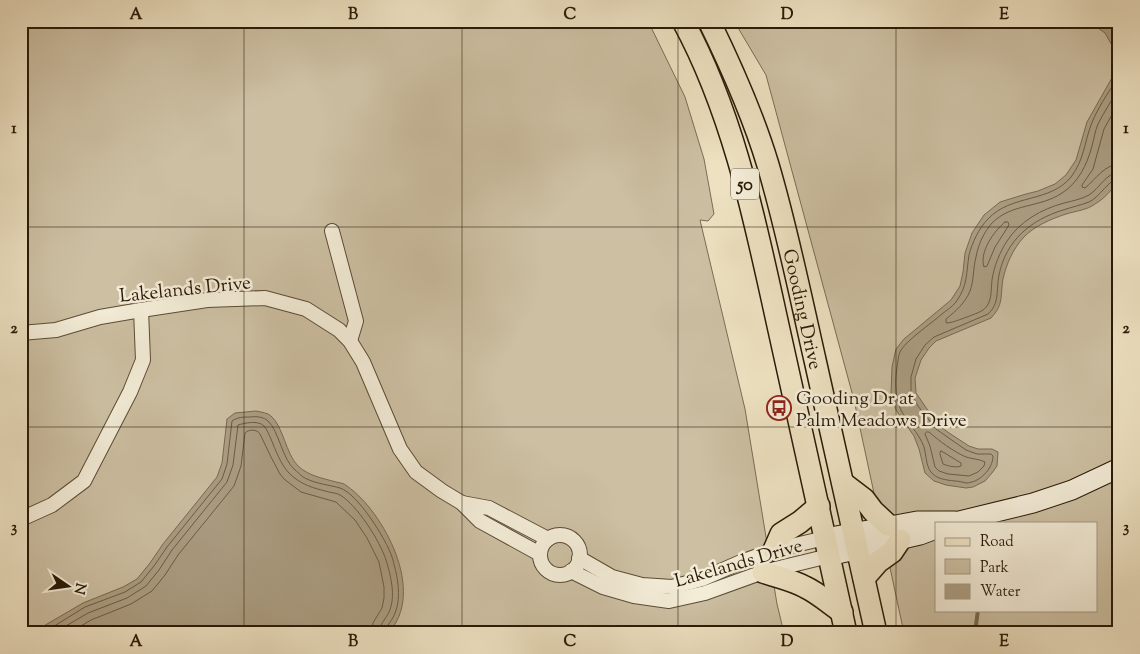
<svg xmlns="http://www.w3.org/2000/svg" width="1140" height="654" viewBox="0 0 1140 654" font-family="'Sorts Mill Goudy',serif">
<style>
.green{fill:#ccbfa2;stroke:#7b6c55;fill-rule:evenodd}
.water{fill:#ab9d82;stroke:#776951}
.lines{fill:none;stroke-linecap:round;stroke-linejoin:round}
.shore{stroke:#6a5c45;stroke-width:1}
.stream{stroke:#776951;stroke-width:4}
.street-casing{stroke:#5b4c36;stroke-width:16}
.secondary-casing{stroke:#2a1a08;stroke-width:21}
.primary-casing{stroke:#2a1a08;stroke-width:24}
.street{stroke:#f3ecd7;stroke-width:14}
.secondary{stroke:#f3ecd7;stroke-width:19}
.primary{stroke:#ede1c1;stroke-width:21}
.grid{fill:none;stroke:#2a1a08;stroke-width:1;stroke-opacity:0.55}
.labels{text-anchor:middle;stroke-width:5;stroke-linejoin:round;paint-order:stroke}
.shield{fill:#f3ecd7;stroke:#665946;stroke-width:1}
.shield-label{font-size:18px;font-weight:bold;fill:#2a1a08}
.street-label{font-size:19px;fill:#2a1a08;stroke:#f3ecd7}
.poi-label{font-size:19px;fill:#2a1a08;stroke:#f3ecd7;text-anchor:start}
.neatline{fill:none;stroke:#2a1a08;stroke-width:2}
.grid-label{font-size:16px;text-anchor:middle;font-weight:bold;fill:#2a1a08}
</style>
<rect width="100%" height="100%" fill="#ede1c1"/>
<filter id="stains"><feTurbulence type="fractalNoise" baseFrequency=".004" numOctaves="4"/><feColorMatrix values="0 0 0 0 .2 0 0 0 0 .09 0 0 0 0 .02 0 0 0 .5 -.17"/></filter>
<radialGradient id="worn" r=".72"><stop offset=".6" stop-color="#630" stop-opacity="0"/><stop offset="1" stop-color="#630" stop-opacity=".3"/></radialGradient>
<g class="green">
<polygon points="21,21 648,21 685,97 704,159 714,214 708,221 700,220 745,409 777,604 784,633 21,633"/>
<path d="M 734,21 L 1119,21 L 1119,633 L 904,633 L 854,400 L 766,75 ZM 936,523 L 1096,523 L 1096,610 L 936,610 Z"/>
</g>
<g class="water">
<path d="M 1088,21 L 1119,21 L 1119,179 C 1114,188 1104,199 1095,204 C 1087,210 1076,211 1066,214 C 1051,219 1034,226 1023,238 C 1013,249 1006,265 1003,279 C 1000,297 1004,304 991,318 L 936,341 L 929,348 L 921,360 L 915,378 L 916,393 L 938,425 L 949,433 L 969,446 L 978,449 L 992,449 L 998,452 L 997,466 L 992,473 L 985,481 L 973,487 L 966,488 L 946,485 L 934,481 L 925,473 L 919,449 L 914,436 L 896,410 L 891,393 L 892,367 L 896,349 L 904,339 L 951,300 L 960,286 L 963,272 L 965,253 L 972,233 L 984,215 L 1000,202 L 1026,194 L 1038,191 L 1055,184 L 1066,175 L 1076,160 L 1087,122 L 1113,76 L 1115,62 L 1113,47 L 1105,33 Z"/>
<path d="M 256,411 C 261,412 268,413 271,416 C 283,426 286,454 298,466 C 309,476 322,478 336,482 C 340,483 344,483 347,486 C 384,512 427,593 388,633 L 36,633 L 42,627 L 83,603 L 123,587 L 137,579 L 150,563 L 163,544 L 217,477 L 222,463 L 227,419 L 235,413 Z"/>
</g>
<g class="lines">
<g class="shore">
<path d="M 1119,71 L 1117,79 C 1108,93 1097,109 1091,125 C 1084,144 1084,160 1071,177 C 1050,203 1011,194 988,219 C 979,228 972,243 969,255 C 966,274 968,285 956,302 C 952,307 947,310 942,314 C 932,323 905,341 900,352 C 898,356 898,363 897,367 C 895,380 895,396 900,408 C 906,422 918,431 924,447 C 926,454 926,466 931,472 C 936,479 946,480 955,481 C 958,481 962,482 966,483 C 979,483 993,469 993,456 L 991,454 L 977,454 L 966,450 L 936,429 L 918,406 L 911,393 L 911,377 L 916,359 L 925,345 L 934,337 L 988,314 C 1000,303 996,290 999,275 C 1006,240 1031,220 1063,210 C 1072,207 1081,205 1089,202 C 1100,197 1109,179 1119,178"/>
<path d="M 1119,88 C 1112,100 1104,112 1098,124 C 1095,131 1094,139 1092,146 C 1087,165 1078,183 1062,193 C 1040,208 1012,203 992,223 C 984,232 978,245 976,257 C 973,268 974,280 970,291 C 965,303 956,311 946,319 L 946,323 C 952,323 961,319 967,317 C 974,314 983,312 987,306 C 992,299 991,288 992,280 C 994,266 1000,252 1007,241 C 1020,221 1042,209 1064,203 C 1072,201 1082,199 1089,195 C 1100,188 1106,173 1119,172"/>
<path d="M 1119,102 L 1104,129 L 1093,169 L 1082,185 L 1082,187 L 1085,188 C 1096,179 1104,165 1119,164"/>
<path d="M 1005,222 L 1008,222 L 1009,225 L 995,247 L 987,266 L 984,267 C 979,252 994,231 1005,222 Z"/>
<path d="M 927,432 L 929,432 C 938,440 954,452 966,457 C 972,459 980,459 985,462 L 984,466 L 978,472 L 969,476 L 948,474 L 939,471 L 935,467 L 930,446 L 925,434 Z"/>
<path d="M 941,451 L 943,452 L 961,463 L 961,466 C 956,468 948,466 943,464 L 940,454 Z"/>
<path d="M 43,633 L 85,607 L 125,592 L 141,582 L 154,566 L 167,547 L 222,479 L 227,464 L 232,421 C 238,417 243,417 250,417 C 256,416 264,417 268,421 C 279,431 282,459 295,470 C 299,473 303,478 307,479 C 317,484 330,485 340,488 C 358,494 386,539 392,557 C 397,574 402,596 395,613 C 393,620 386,625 385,633"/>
<path d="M 54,633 L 88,613 L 127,598 L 146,586 L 159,570 L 172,550 L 227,482 L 233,465 L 238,425 C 245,423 258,420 264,426 C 267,429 269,435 271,439 C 275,449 281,465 289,473 C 301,485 313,488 329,492 C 333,493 337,493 340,495 C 357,505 380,541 386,560 C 391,576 396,597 389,612 C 385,620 379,625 379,633"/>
<path d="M 69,633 L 91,620 L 131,604 L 152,591 L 165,575 L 178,555 L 234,486 L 241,466 L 245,433 C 249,429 257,429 260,434 L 271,457 L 280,474 L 284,479 L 301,492 L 336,502 L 355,520 L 367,538 L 379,562 L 384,587 L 384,598 L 382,608 L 373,623 L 371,633"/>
</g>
<polyline class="stream" points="978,610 976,625 982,633"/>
<defs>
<g id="street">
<polyline points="332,231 356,321 350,341"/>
<polyline points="21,333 56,330 100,317 141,310 207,300 265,298 306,309 339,330 350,341 363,362 400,449 416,472 442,491 462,503 480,521 540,554"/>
<polyline points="462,503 489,508 548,539"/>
<polyline points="21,519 52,505 84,481 130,392 143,360 141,310"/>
<circle cx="560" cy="555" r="20"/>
<polyline points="579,558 612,577 642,585 672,587 702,579 741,562 774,550 825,538"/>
<polyline points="571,571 603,587 634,596 669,601 705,593 763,572 829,556"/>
</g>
<g id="secondary">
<polyline points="951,523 1033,503 1072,490 1119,468"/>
<polyline points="825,538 917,521 955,521"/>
<polyline points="829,556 920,535 936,529"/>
</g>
<g id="primary">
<path d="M 683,21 C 735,117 756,226 779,330 C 801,431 824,532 846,633"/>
<path id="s1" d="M 709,21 C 732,68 753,115 768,165 C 787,229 800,294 815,360 C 836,451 856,542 876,633"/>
<polyline points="843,483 864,499 873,511 888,525"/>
<polyline points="774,550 781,534 800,522 819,506"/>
<path d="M 763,572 C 777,577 792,580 805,587 C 818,593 830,604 842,612"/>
<polyline points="864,578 878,562 892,552 900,540"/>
</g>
</defs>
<use href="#street" class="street-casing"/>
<use href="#secondary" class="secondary-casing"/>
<use href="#primary" class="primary-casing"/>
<use href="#street" class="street"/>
<use href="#secondary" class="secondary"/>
<use href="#primary" class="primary"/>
</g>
<path class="grid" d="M 244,21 L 244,633M 462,21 L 462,633M 678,21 L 678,633M 896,21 L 896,633M 21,227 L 1119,227M 21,427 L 1119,427"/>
<defs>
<symbol id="bus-ring" viewBox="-11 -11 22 22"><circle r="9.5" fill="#f3ecd7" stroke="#8f2418" stroke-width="1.5"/><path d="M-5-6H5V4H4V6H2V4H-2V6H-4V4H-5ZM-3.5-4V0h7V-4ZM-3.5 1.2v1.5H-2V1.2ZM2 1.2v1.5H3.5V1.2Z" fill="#8f2418"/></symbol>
</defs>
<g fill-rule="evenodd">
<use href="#bus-ring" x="765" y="394" width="28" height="28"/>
</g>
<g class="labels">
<rect class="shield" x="731" y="168.5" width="28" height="31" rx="4"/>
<g class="shield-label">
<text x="745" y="190">50</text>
</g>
<g class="street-label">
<text transform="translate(185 288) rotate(-6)" y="7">Lakelands Drive</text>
<text dy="7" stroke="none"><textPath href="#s1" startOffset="304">Gooding Drive</textPath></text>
<text transform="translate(738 562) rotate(-16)" y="7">Lakelands Drive</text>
</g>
<g class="poi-label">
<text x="796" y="404">Gooding Dr at<tspan x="796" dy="22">Palm Meadows Drive</tspan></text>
</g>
</g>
<rect width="1140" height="654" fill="none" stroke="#ede1c1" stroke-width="55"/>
<rect x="935" y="522" width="162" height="90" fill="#f3ecd7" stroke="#a39884"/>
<rect x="945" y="538" width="25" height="8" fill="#ede1c1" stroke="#a39884"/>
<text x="980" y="546" font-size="15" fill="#2a1a08">Road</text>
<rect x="945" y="559" width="25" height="15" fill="#ccbfa2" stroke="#a39884"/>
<text x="980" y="572" font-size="15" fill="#2a1a08">Park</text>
<rect x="945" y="584" width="25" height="15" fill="#ab9d82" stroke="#a39884"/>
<text x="980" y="596" font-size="15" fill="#2a1a08">Water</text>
<g transform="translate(68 586) rotate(103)" stroke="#f3ecd7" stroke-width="4" paint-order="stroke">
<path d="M0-4L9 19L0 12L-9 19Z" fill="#2a1a08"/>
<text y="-8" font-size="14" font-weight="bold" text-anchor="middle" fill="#2a1a08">N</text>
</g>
<rect x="28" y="28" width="1084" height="598" class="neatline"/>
<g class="grid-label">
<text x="136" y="19">A</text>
<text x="353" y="19">B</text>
<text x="570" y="19">C</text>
<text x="787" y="19">D</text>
<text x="1004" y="19">E</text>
<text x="14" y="133">1</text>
<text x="1126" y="133">1</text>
<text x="14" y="333">2</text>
<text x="1126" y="333">2</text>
<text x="14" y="532">3</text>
<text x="1126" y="532">3</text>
<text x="136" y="646">A</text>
<text x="353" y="646">B</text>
<text x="570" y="646">C</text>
<text x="787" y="646">D</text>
<text x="1004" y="646">E</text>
</g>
<rect width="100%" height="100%" filter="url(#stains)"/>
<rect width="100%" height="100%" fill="url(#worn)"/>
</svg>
